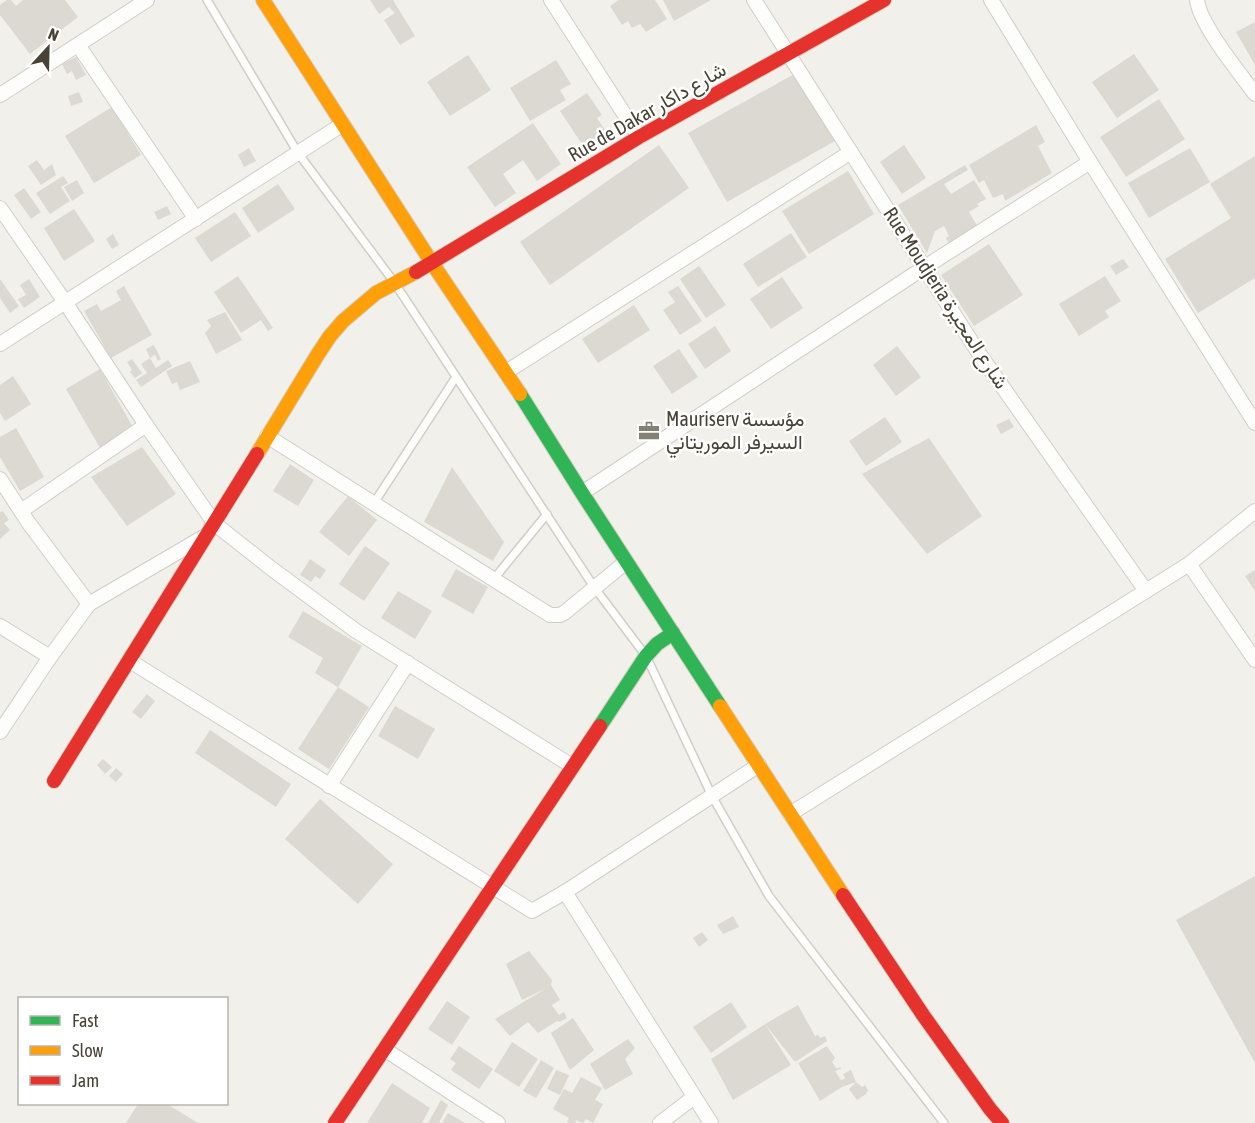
<svg xmlns="http://www.w3.org/2000/svg" width="1255" height="1123" viewBox="0 0 1255 1123" font-family="'Asap Condensed',Vazirmatn,sans-serif">
<style>
.building{fill:#dcd9d3}
.lines{fill:none;stroke-linecap:round;stroke-linejoin:round}
.lane-casing{stroke:#d0cec8;stroke-width:10}
.street-casing{stroke:#d0cec8;stroke-width:16}
.fast-casing{stroke:#d2cec1;stroke-width:16}
.slow-casing{stroke:#d2cec1;stroke-width:16}
.jam-casing{stroke:#d2cec1;stroke-width:16}
.lane{stroke:#fdfdfc;stroke-width:7}
.street{stroke:#fdfdfc;stroke-width:14}
.fast{stroke:#30b455;stroke-width:14}
.slow{stroke:#ff9f0a;stroke-width:14}
.jam{stroke:#e5322d;stroke-width:14}
.labels{text-anchor:middle;stroke-width:5;stroke-linejoin:round;paint-order:stroke}
.street-label{font-size:20px;fill:#494335;stroke:#fff}
.poi-label{font-size:20px;fill:#494335;stroke:#fff;text-anchor:start}
</style>
<rect width="100%" height="100%" fill="#f2f0ea"/>
<g class="building">
<polygon points="7,0 11,0 16,6 23,0 65,0 78,17 30,54 0,15 0,5"/>
<polygon points="370,0 393,0 415,36 400,45 384,20 395,13 389,7 379,14"/>
<polygon points="619,0 655,0 667,19 646,32 640,24 632,28 628,21 622,25 610,6"/>
<polygon points="663,0 711,0 674,21"/>
<polygon points="1255,22 1255,65 1236,32"/>
<polygon points="1134,54 1159,90 1117,118 1092,82"/>
<polygon points="468,55 491,90 450,116 427,82"/>
<polygon points="76,57 86,75 76,80 72,71 67,74 62,64"/>
<polygon points="556,60 571,84 560,90 566,100 530,121 510,88"/>
<polygon points="796,73 835,141 727,202 688,133"/>
<polygon points="79,92 83,102 71,106 68,96"/>
<polygon points="587,93 602,115 597,118 607,133 584,147 560,111"/>
<polygon points="1159,99 1185,139 1126,177 1100,137"/>
<polygon points="112,107 141,155 94,183 65,136"/>
<polygon points="533,123 561,164 537,181 523,160 503,174 516,193 495,207 467,167"/>
<polygon points="1036,125 1045,142 1038,146 1052,173 1005,201 1003,194 993,198 984,180 979,183 969,165"/>
<polygon points="659,145 689,188 550,285 520,242"/>
<polygon points="904,145 926,178 902,194 880,162"/>
<polygon points="249,148 256,161 244,167 238,155"/>
<polygon points="1190,148 1210,182 1149,218 1128,183"/>
<polygon points="1255,156 1255,278 1198,313 1165,259 1231,218 1210,184"/>
<polygon points="37,160 44,170 52,164 56,175 41,185 28,166"/>
<polygon points="965,165 968,170 944,184 951,194 974,180 986,199 977,204 979,206 969,212 979,229 950,245 946,238 949,236 944,226 935,231 927,253 898,205"/>
<polygon points="848,171 874,214 809,254 782,211"/>
<polygon points="63,176 68,183 61,187 70,201 50,214 36,193"/>
<polygon points="77,180 84,193 72,201 64,187"/>
<polygon points="278,184 295,209 258,233 242,208"/>
<polygon points="24,188 41,212 31,219 14,195"/>
<polygon points="167,206 171,214 158,220 154,212"/>
<polygon points="74,209 95,241 64,261 44,228"/>
<polygon points="235,212 251,236 211,262 195,238"/>
<polygon points="791,233 807,257 758,287 743,264"/>
<polygon points="113,234 119,245 112,249 106,239"/>
<polygon points="989,244 1023,295 974,326 941,275"/>
<polygon points="1123,259 1129,267 1116,275 1110,266"/>
<polygon points="699,266 726,305 706,318 680,279"/>
<polygon points="238,276 273,328 268,331 261,320 241,333 214,292"/>
<polygon points="1105,276 1121,301 1105,311 1109,317 1079,336 1059,304"/>
<polygon points="782,277 803,308 771,329 750,299"/>
<polygon points="0,279 19,306 10,313 0,298"/>
<polygon points="29,279 40,297 24,308 18,299 26,295 20,285"/>
<polygon points="124,286 152,335 111,358 84,311 97,304 101,311 121,300 116,291"/>
<polygon points="678,286 702,321 680,335 663,310 675,302 668,292"/>
<polygon points="634,305 650,330 598,363 582,339"/>
<polygon points="225,312 242,340 216,354 205,333 211,326 207,320"/>
<polygon points="715,326 731,351 705,369 688,344"/>
<polygon points="154,345 161,359 158,361 155,355 150,358 146,349"/>
<polygon points="897,346 921,377 896,396 873,365"/>
<polygon points="679,349 698,377 672,394 653,366"/>
<polygon points="150,358 156,368 168,360 172,366 141,387 136,380 147,373 141,364"/>
<polygon points="132,359 142,373 135,378 130,372 132,370 127,362"/>
<polygon points="190,361 200,382 180,390 177,382 172,384 166,371"/>
<polygon points="100,369 134,429 100,448 66,389"/>
<polygon points="13,376 31,404 5,421 0,413 0,385"/>
<polygon points="885,417 902,442 866,466 849,441"/>
<polygon points="1009,419 1014,427 1001,434 996,425"/>
<polygon points="16,428 44,477 20,491 0,457 0,437"/>
<polygon points="929,438 982,516 927,554 862,474"/>
<polygon points="142,447 176,494 127,526 91,477"/>
<polygon points="290,464 314,480 298,506 273,491"/>
<polygon points="452,467 504,542 493,561 424,522"/>
<polygon points="348,496 377,520 349,556 319,532"/>
<polygon points="3,511 9,520 4,523 10,530 0,539 0,512"/>
<polygon points="365,546 390,563 364,601 339,584"/>
<polygon points="310,559 326,570 320,579 315,576 311,582 300,575"/>
<polygon points="456,569 488,587 473,614 441,596"/>
<polygon points="1255,570 1255,591 1245,576"/>
<polygon points="398,591 432,611 415,639 381,618"/>
<polygon points="303,611 362,646 338,687 369,707 329,769 298,749 338,687 315,673 323,658 288,637"/>
<polygon points="147,694 155,701 141,719 132,712"/>
<polygon points="395,706 435,729 418,759 378,736"/>
<polygon points="210,730 291,784 276,807 195,753"/>
<polygon points="103,759 112,767 105,774 97,765"/>
<polygon points="116,768 123,774 116,782 109,776"/>
<polygon points="320,799 393,864 358,904 285,839"/>
<polygon points="1255,876 1255,1063 1176,920"/>
<polygon points="733,916 739,927 723,934 717,925"/>
<polygon points="702,932 708,940 699,947 693,938"/>
<polygon points="529,951 552,980 551,985 560,1000 552,1005 559,1015 564,1012 567,1018 560,1022 557,1021 538,1033 528,1022 510,1036 495,1019 545,989 522,1000 506,964"/>
<polygon points="447,1001 470,1017 452,1045 428,1029"/>
<polygon points="731,1002 747,1027 711,1053 693,1027"/>
<polygon points="798,1005 815,1036 818,1035 820,1038 825,1036 827,1041 795,1062 765,1024"/>
<polygon points="573,1018 594,1050 570,1070 551,1033"/>
<polygon points="765,1024 791,1065 733,1100 711,1059"/>
<polygon points="628,1039 635,1048 625,1059 633,1074 605,1090 590,1064"/>
<polygon points="512,1042 538,1059 519,1087 494,1071"/>
<polygon points="459,1046 493,1069 479,1089 451,1070 456,1063 450,1059"/>
<polygon points="827,1046 835,1058 832,1062 837,1069 840,1067 841,1069 835,1071 841,1080 845,1079 843,1074 851,1070 856,1082 862,1087 865,1085 868,1090 866,1094 857,1100 849,1089 856,1082 842,1087 820,1101 798,1063"/>
<polygon points="541,1060 554,1068 536,1098 523,1091"/>
<polygon points="556,1070 569,1075 560,1095 547,1089"/>
<polygon points="581,1077 602,1088 595,1100 603,1104 593,1123 586,1119 583,1123 576,1120 575,1123 568,1123 567,1122 569,1118 553,1109 564,1089 572,1093"/>
<polygon points="392,1083 430,1108 422,1123 367,1123"/>
<polygon points="441,1100 448,1105 439,1123 428,1123"/>
<polygon points="138,1104 167,1104 198,1123 126,1123"/>
<polygon points="448,1113 465,1123 442,1123"/>
</g>
<g class="lines">
<defs>
<g id="lane">
<polyline points="207,0 298,153 394,282 594,587 646,656 712,796 769,896 944,1123"/>
<polyline points="374,503 456,377"/>
<polyline points="493,580 547,514"/>
</g>
<g id="street">
<polyline points="551,0 639,137"/>
<polyline points="754,0 978,352 1146,591"/>
<polyline points="991,0 1090,162 1255,423"/>
<path d="M 1197,0 C 1200,25 1239,72 1255,94"/>
<polyline points="78,45 196,219"/>
<polyline points="0,95 147,0"/>
<polyline points="0,208 65,302 146,425 215,524 272,569 356,631 572,766"/>
<polyline points="0,344 343,124"/>
<polyline points="506,372 851,152"/>
<polyline points="267,436 550,615 560,615 564,613 626,562"/>
<polyline points="0,479 28,522 89,604"/>
<polyline points="582,493 925,267 1090,162"/>
<polyline points="21,511 146,425"/>
<polyline points="1189,564 1255,660"/>
<polyline points="0,626 50,657 89,604 207,535"/>
<polyline points="130,661 532,911 565,892 759,765"/>
<polyline points="0,732 50,657"/>
<polyline points="329,786 408,663"/>
<polyline points="790,814 1189,564 1255,511"/>
<polyline points="565,892 711,1123"/>
<polyline points="384,1049 498,1123"/>
<polyline points="660,1123 694,1097"/>
</g>
<g id="fast">
<polyline points="520,394 582,493 720,706"/>
<polyline points="600,726 646,656 657,644 673,633"/>
</g>
<g id="slow">
<polyline points="263,0 432,263 520,394"/>
<polyline points="257,454 318,354 330,336 343,321 376,293 416,272"/>
<polyline points="720,706 843,895"/>
</g>
<g id="jam">
<polyline points="416,272 639,137 884,0"/>
<polyline points="54,781 257,454"/>
<polyline points="843,895 923,1015 990,1109 1002,1123"/>
<polyline points="335,1123 600,726"/>
</g>
</defs>
<use href="#lane" class="lane-casing"/>
<use href="#street" class="street-casing"/>
<use href="#fast" class="fast-casing"/>
<use href="#slow" class="slow-casing"/>
<use href="#jam" class="jam-casing"/>
<use href="#lane" class="lane"/>
<use href="#street" class="street"/>
<use href="#fast" class="fast"/>
<use href="#slow" class="slow"/>
<use href="#jam" class="jam"/>
</g>
<defs>
<symbol id="office-bare" viewBox="-9 -9 18 18"><path d="M-6-3h4V-5.5h4V-3h4V5H-6ZM-1-4.5V-3h2v-1.5ZM-6 0V1H6V0Z" fill="#848074" stroke="#fff" stroke-width="2.5" paint-order="stroke"/></symbol>
</defs>
<g fill-rule="evenodd">
<use href="#office-bare" x="634" y="416" width="30" height="30"/>
</g>
<g class="labels">
<g class="street-label">
<text transform="translate(647 112) rotate(-30)" y="7">Rue de Dakar شارع داكار</text>
<text transform="translate(946 298) rotate(57)" y="7">Rue Moudjeria شارع المجيرة</text>
</g>
<g class="poi-label">
<text x="666" y="426">Mauriserv مؤسسة<tspan x="666" dy="23">السيرفر الموريتاني</tspan></text>
</g>
</g>
<rect x="18" y="997" width="210" height="108" fill="#ffffff" stroke="#b6b4ae" stroke-width="1.5"/>
<rect x="30" y="1016" width="30" height="9" fill="#30b455" stroke="#b6b4ae" stroke-width="1.5"/>
<text x="72" y="1027" font-size="18" fill="#494335">Fast</text>
<rect x="30" y="1046" width="30" height="9" fill="#ff9f0a" stroke="#b6b4ae" stroke-width="1.5"/>
<text x="72" y="1057" font-size="18" fill="#494335">Slow</text>
<rect x="30" y="1076" width="30" height="9" fill="#e5322d" stroke="#b6b4ae" stroke-width="1.5"/>
<text x="72" y="1087" font-size="18" fill="#494335">Jam</text>
<g transform="translate(48 48) rotate(22)" stroke="#ffffff" stroke-width="4.5" paint-order="stroke">
<path d="M0-4.5L10 22L0 15L-10 22Z" fill="#494335"/>
<text y="-9" font-size="16" font-weight="bold" text-anchor="middle" fill="#494335">N</text>
</g>
</svg>
